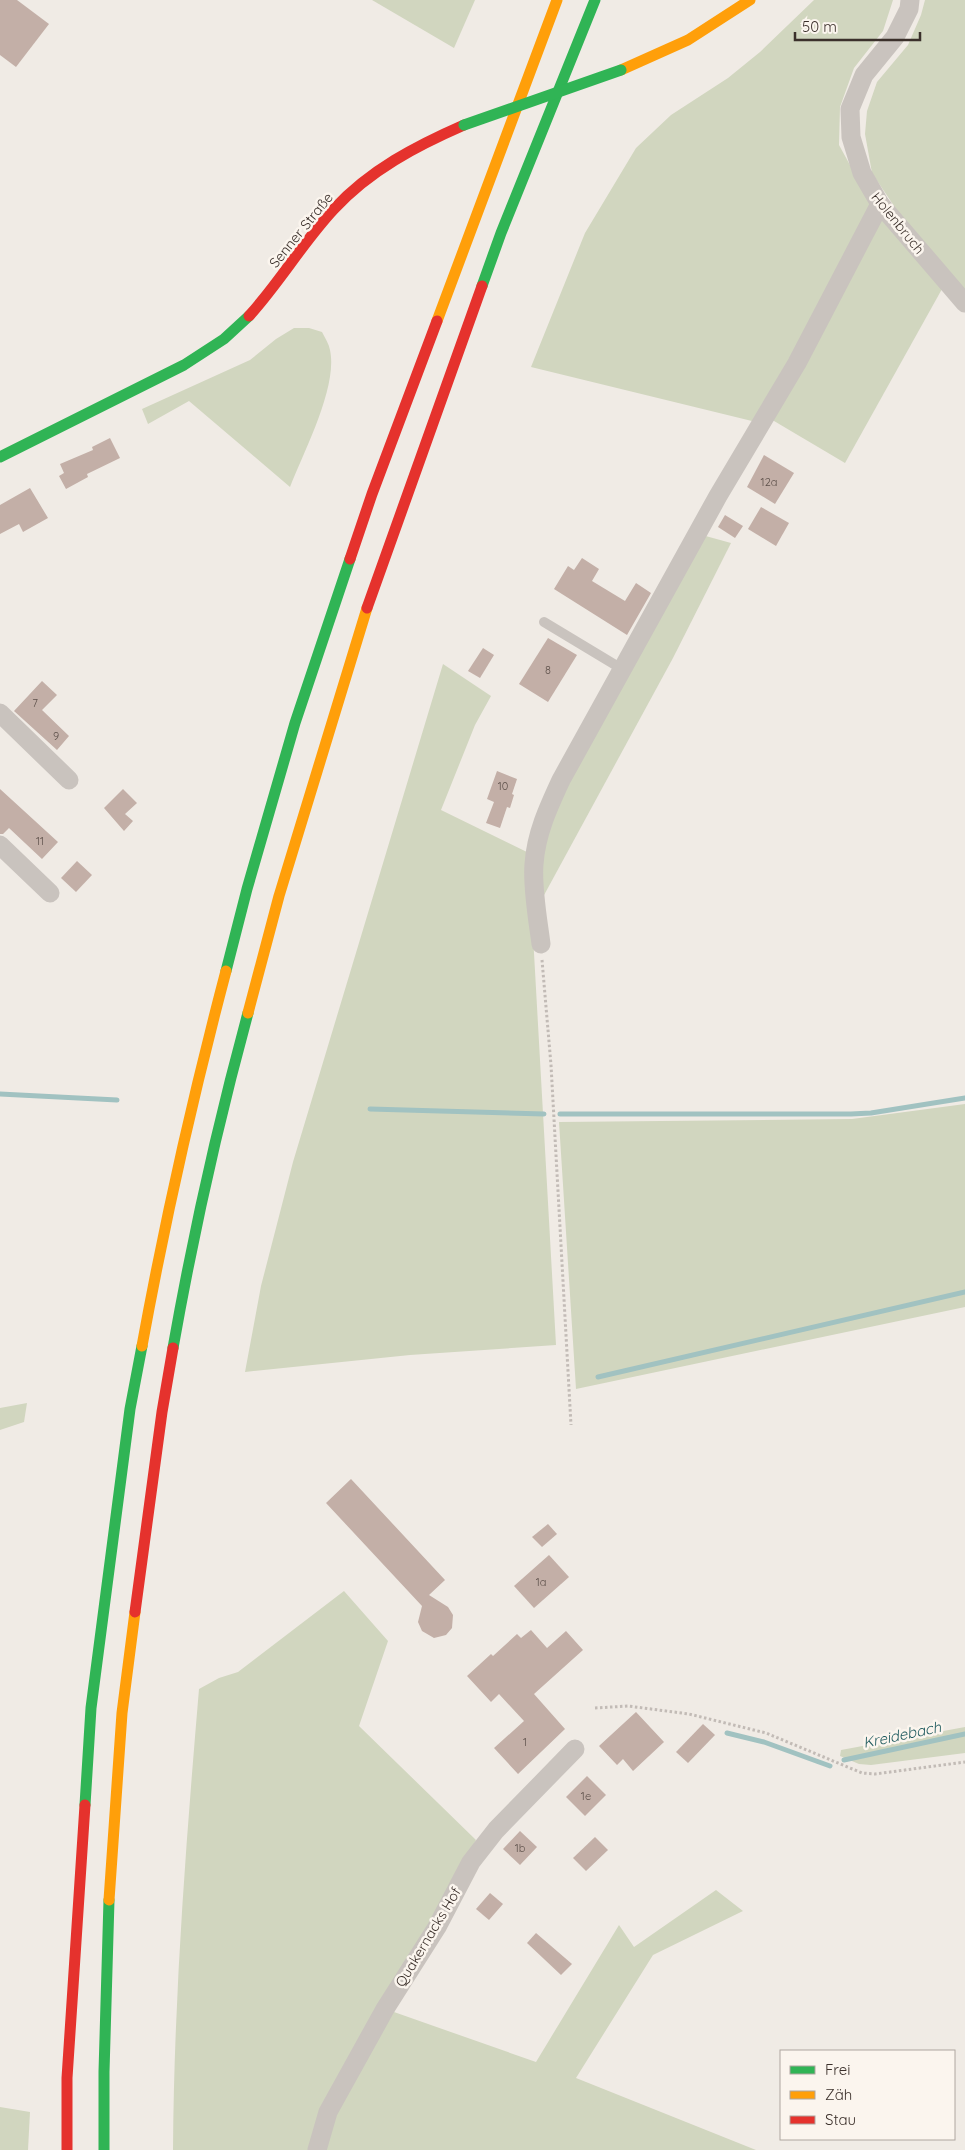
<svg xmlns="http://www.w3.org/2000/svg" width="965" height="2150" viewBox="0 0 965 2150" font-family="Quicksand,sans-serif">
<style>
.green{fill:#d1d6bf}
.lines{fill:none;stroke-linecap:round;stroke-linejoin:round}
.stream{stroke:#a1c2c1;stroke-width:5}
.building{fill:#c3afa7}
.path{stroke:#c2bbb6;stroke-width:3;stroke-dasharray:2.5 2.5;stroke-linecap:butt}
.lane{stroke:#c9c3be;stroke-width:10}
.street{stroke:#c9c3be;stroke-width:19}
.fast{stroke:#30b455;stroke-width:11}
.slow{stroke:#ff9f0a;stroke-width:11}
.jam{stroke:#e5322d;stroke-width:11}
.fast-bridge{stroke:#30b455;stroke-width:11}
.labels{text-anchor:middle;stroke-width:5;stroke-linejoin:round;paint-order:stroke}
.number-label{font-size:11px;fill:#5d504a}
.street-label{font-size:14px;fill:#3b302b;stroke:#fbf5ee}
.water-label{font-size:15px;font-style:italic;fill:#1f5a5e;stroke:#fbf5ee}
</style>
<rect width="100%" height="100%" fill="#f0ebe5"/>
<g class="green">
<polygon points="372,0 475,0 454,48"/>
<polygon points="814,0 893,0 883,31 854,68 840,107 839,145 873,207 756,422 531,367 585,233 636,148 671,115 728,78 760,52"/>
<polygon points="925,0 965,0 965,292 900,215 872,173 865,134 867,111 877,82 908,45 921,15"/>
<polygon points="879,215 942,289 845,463 769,418"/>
<path d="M 294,328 L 309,328 L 322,332 C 325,338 329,344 330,350 C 338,387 304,451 290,487 L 189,401 L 148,424 L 142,409 L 250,360 L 276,339 Z"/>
<polygon points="702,535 731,543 673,658 543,897 539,864 548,818"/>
<polygon points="443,664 491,696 475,725 441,810 531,854 529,864 556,1345 410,1355 245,1372 261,1286 293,1162"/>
<polygon points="965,1104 965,1307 576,1389 559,1122 852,1119"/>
<polygon points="27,1403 24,1422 0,1430 0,1408"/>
<path d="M 344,1591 L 388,1641 L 359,1726 L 476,1840 L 433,1921 L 394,2012 L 536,2062 L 619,1925 L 634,1947 L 716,1890 L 743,1911 L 653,1955 L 576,2078 L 756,2150 L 173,2150 C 174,1996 186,1843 199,1689 L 219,1678 L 238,1672 Z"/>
<polygon points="965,1727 965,1753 871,1765 859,1764 840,1756 841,1750"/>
<polygon points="0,2107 30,2112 28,2150 0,2150"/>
</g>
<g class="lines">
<g class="stream">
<polyline points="0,1094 117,1100"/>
<polyline points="370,1109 544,1114"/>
<polyline points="560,1114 851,1114 871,1113 965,1098"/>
<polyline points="598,1377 965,1292"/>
<polyline points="727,1733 764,1742 830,1766"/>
<polyline points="844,1760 965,1734"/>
</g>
</g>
<g class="building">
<polygon points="0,0 17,0 49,24 16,67 0,55"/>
<polygon points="110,438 120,458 87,474 88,477 66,489 59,476 64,473 60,464 93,450 92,447"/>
<polygon points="764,455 794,473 775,504 747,487"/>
<polygon points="30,488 48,518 23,532 19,524 0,534 0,505"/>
<polygon points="761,507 789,523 776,546 748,529"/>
<polygon points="725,515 743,526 735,538 718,527"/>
<polygon points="582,558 599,569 592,581 625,601 636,583 651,593 627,635 554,589 568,566 574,570"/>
<polygon points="548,638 577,655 548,702 519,684"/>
<polygon points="483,648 494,655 480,678 468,671"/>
<polygon points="42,681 57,695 42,710 69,736 57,750 14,711"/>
<polygon points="497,771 517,779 512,794 514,795 510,808 507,807 500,828 486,823 494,802 487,799"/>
<polygon points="0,789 58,842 42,859 9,828 3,834 0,834"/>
<polygon points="123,789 137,803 125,814 133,821 124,831 104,808"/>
<polygon points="77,861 92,875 76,892 61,878"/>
<polygon points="351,1479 445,1580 429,1595 448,1607 453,1615 452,1628 446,1635 434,1638 422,1631 418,1622 422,1606 326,1503"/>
<polygon points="548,1524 557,1534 542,1547 532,1537"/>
<polygon points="549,1555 569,1577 534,1608 514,1586"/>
<polygon points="531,1630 547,1648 566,1631 583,1650 534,1694 565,1729 518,1774 494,1748 524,1721 499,1694 491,1702 467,1676 491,1654 493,1656 517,1634 521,1638"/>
<polygon points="636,1712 664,1742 633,1771 623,1759 617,1765 599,1746"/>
<polygon points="703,1724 715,1735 688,1763 676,1752"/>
<polygon points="587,1776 606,1795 585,1816 566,1797"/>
<polygon points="520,1831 537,1847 520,1865 503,1849"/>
<polygon points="595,1837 608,1850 586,1871 573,1858"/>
<polygon points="490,1893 503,1904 489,1920 476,1909"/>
<polygon points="536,1933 572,1964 561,1975 527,1943"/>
</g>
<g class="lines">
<g class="path">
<polyline points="542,960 551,1065 571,1425"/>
<polyline points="595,1708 628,1706 689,1714 766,1733 862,1773 875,1774 965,1762"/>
</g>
<polyline class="lane" points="544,622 622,669"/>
<g class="street">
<polyline points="910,0 909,9 895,37 864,75 850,109 851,137 862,173 880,204 965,303"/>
<polyline points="0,713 69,780"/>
<polyline points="0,845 50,893"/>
<path d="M 541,944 C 538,920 532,888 534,864 C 536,834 548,808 561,780 L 718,496 L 797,363 L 880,204"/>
<polyline points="317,2150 328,2112 385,2009 437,1927 471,1862 496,1830 575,1749"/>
</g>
<g class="fast">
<polyline points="482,286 501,233 595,0"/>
<polyline points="0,457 184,365 224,339 249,316"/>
<polyline points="226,971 247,889 295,723 350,559"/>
<path d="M 173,1348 C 193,1235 218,1123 248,1013"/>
<polyline points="85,1805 91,1708 130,1409 142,1346"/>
<polyline points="104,2150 104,2072 109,1900"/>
</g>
<g class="slow">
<polyline points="621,70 688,40 750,0"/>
<polyline points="437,321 557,0"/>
<polyline points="248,1013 279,896 367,608"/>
<path d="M 142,1346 C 165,1220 193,1096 226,971"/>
<polyline points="109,1900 122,1713 135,1612"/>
</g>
<g class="jam">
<path d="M 249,316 C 280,282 303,242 334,209 C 370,170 416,146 464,125"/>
<polyline points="350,559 372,494 437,321"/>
<polyline points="367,608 482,286"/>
<polyline points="135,1612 162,1412 173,1348"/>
<polyline points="67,2150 67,2078 85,1805"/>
</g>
<polyline class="fast-bridge" points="464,125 621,70"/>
</g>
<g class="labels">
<g class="number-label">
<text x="769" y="486">12a</text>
<text x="548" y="674">8</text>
<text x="35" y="707">7</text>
<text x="56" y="740">9</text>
<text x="503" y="790">10</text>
<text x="40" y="845">11</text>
<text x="541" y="1586">1a</text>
<text x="525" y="1746">1</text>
<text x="586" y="1800">1e</text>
<text x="520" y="1852">1b</text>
</g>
<g class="street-label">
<text transform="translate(898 223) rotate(51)" y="5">Holenbruch</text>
<text transform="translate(301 230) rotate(-51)" y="5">Senner Straße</text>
<text transform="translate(428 1937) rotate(-59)" y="5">Quakernacks Hof</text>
</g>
<g class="water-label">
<text transform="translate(902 1735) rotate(-12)" y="5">Kreidebach</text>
</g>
</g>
<rect x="780" y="2050" width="175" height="90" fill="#fbf5ee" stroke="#aea6a0"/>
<rect x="790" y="2066" width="25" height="8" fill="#30b455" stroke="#aea6a0"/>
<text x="825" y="2075" font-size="15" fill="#3b302b">Frei</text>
<rect x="790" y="2091" width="25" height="8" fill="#ff9f0a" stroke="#aea6a0"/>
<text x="825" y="2100" font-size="15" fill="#3b302b">Zäh</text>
<rect x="790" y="2116" width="25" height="8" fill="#e5322d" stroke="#aea6a0"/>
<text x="825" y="2125" font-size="15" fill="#3b302b">Stau</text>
<path d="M795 32v8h125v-8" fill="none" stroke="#3b302b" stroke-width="2.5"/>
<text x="802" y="32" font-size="15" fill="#3b302b" stroke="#fbf5ee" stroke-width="4" paint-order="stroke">50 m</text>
</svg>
